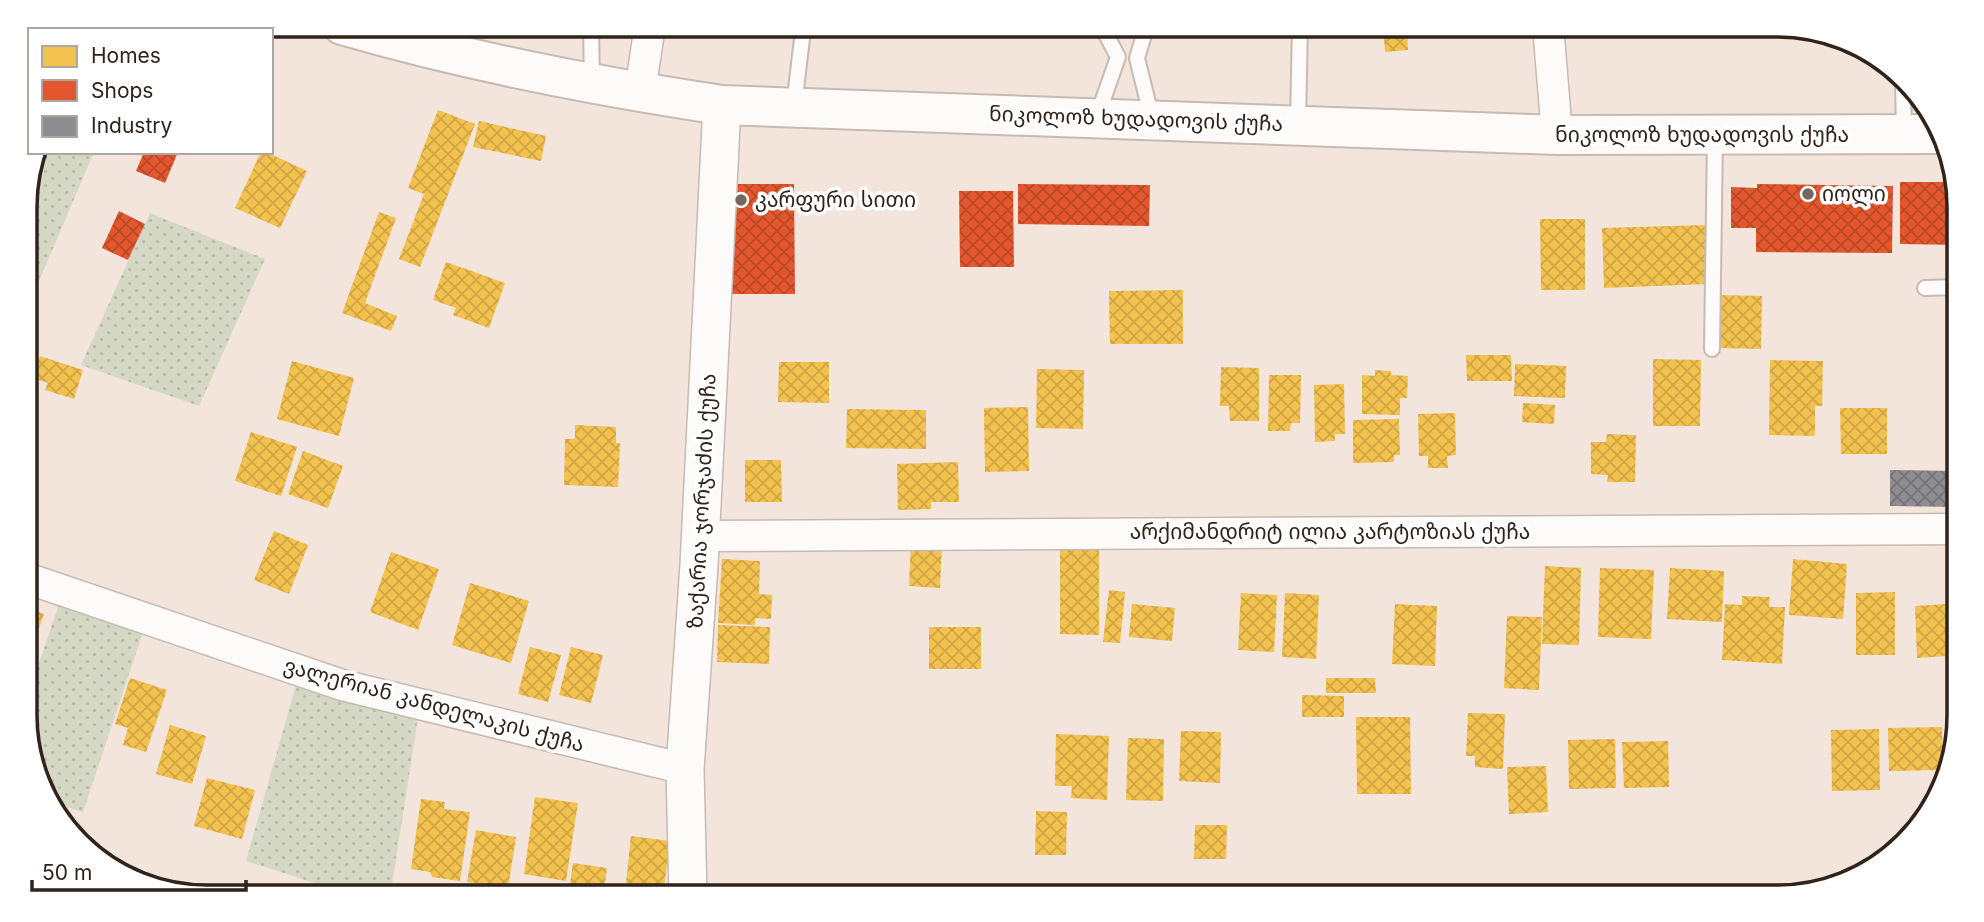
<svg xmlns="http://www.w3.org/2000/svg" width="1984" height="922" viewBox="0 0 1984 922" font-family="Inter,'Noto Sans Georgian',sans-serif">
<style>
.grass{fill:url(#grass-dots)}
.homes{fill:url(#homes-cross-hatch)}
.shops{fill:url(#shops-cross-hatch)}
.industry{fill:url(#industry-cross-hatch)}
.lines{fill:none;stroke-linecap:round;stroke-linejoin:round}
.service-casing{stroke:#c6bab1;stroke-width:18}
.minor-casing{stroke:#c6bab1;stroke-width:33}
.tertiary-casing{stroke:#c6bab1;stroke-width:40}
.secondary-casing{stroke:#c6bab1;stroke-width:42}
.service{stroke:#fdfbfa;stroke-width:14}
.minor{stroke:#fdfbfa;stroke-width:30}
.tertiary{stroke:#fdfbfa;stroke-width:37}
.secondary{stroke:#fdfbfa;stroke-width:38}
.poi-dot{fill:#74675e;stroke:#fff;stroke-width:2.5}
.labels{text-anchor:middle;stroke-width:7;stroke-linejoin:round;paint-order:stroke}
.street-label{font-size:21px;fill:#2f231a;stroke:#fff}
.poi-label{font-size:21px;fill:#2f231a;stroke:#fff;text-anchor:start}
.rim{fill:none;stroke:#2f231a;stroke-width:3.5}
</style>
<defs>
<pattern id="grass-dots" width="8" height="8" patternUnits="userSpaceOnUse" patternTransform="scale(1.75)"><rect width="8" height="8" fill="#d4d8c5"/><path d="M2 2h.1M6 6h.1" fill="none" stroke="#b6b9a9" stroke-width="1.8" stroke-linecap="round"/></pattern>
<pattern id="homes-cross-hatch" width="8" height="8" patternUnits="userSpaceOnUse" patternTransform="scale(1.75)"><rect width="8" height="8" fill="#f2c14e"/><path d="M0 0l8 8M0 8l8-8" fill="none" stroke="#d0a644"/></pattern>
<pattern id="shops-cross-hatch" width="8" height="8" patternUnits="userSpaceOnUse" patternTransform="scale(1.75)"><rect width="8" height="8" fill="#e4572e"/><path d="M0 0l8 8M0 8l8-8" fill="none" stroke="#b94826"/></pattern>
<pattern id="industry-cross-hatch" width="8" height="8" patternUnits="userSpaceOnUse" patternTransform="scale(1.75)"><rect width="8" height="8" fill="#8d8d92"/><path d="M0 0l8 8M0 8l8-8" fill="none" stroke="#747376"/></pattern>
</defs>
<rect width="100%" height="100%" fill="#f4e5dc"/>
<g class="grass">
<polygon points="36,152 94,152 25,314 25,194"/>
<polygon points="150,213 265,259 199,406 81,365"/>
<polygon points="59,604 143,632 83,812 53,803 26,740 26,702"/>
<polygon points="296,685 418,718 390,897 358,897 246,861"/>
</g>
<g class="homes">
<rect x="948" y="25" width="30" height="7"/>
<polygon points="1383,25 1407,25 1408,50 1385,52"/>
<polygon points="438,110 475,124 420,267 399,259 424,194 408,188"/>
<polygon points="479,121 546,136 541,161 473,147"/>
<polygon points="261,152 266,152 307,171 280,228 235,208"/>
<polygon points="379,212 396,218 365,303 397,316 391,331 342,313"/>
<polygon points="1540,219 1585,219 1585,290 1541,290"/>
<polygon points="1705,225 1708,284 1604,288 1602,228"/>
<polygon points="446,262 505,283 489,328 453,315 456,308 433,300"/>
<polygon points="1183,290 1183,344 1110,344 1109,291"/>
<polygon points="1719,295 1762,296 1761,349 1719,348"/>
<polygon points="1466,355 1511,355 1512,381 1467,381"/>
<polygon points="40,356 83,370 74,399 45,390 48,383 33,378"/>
<polygon points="1653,359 1701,360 1700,426 1653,426"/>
<polygon points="1770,360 1823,361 1822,406 1815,406 1815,436 1769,435"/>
<polygon points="292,361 354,378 339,436 277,419"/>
<polygon points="779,362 829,362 829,403 778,402"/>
<polygon points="1515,364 1566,366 1565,398 1514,396"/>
<polygon points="1221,367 1259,368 1259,421 1230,421 1229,406 1220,406"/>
<polygon points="1037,369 1084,370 1083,429 1036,428"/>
<polygon points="1375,370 1391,371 1391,375 1408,376 1407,398 1400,398 1400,415 1362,414 1362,375 1375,376"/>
<polygon points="1269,375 1301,375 1300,423 1291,423 1290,431 1268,431"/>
<polygon points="1344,384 1345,434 1335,434 1335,441 1315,442 1314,385"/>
<polygon points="1523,403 1555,405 1554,424 1522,422"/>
<polygon points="1028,407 1029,471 985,472 984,408"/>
<polygon points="1840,408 1887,408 1887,454 1841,454"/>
<polygon points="847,409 926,410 926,449 846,448"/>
<polygon points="1455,413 1456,455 1447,456 1448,468 1428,468 1428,456 1419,456 1418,414"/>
<polygon points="1399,419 1400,455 1394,455 1394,462 1353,463 1353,420"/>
<polygon points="575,425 616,427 616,443 620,443 618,487 564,485 565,439 575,439"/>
<polygon points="251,432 297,447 281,496 235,481"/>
<polygon points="1607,434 1636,435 1635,482 1607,482 1608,475 1591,474 1591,442 1606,442"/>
<polygon points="303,451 343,466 328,508 288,494"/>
<polygon points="745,460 781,460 782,502 745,502"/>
<polygon points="958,462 959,502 931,502 931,509 898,510 897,464"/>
<polygon points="274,531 308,545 289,594 254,580"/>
<polygon points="911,541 942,543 940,588 909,586"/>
<polygon points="1099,548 1099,635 1060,634 1060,549"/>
<polygon points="391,552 439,569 418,630 370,612"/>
<polygon points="722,559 760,561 759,594 772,595 771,619 755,618 755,625 718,623"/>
<polygon points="1793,559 1847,564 1843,619 1789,615"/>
<polygon points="1545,566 1581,568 1579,645 1542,644"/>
<polygon points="1600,568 1654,570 1651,639 1598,637"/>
<polygon points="1670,568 1724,571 1722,622 1667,619"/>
<polygon points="470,583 529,601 511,663 452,645"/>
<polygon points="1109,590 1125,592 1120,643 1103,642"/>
<polygon points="1895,592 1895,655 1856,655 1856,593"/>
<polygon points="1241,593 1277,595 1274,652 1238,650"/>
<polygon points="1285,593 1319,595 1316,659 1282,657"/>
<polygon points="1742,596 1770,597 1769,607 1785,607 1782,664 1722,660 1725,604 1742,605"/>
<polygon points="26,604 29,605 28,608 44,614 26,665"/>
<polygon points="1132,604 1175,608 1172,641 1129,637"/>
<polygon points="1395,604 1437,606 1435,666 1392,664"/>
<polygon points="1946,604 1948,656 1917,658 1915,606"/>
<polygon points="1507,616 1542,617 1539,690 1504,688"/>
<polygon points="718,625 770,627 769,664 717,662"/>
<rect x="929" y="627" width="52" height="42"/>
<polygon points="530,647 561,655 548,702 518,694"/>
<polygon points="571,647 603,655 591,703 559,695"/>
<polygon points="130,678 167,690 146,752 123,745 128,728 115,724"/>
<polygon points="1326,678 1375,678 1376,693 1326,693"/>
<polygon points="1302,695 1344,696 1344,717 1302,717"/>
<polygon points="1468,713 1505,714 1503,769 1475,767 1475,756 1466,756"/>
<polygon points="1356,717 1410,717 1411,794 1357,794"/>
<polygon points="170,725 206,736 192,784 156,774"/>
<polygon points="1942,727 1943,770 1889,771 1888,728"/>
<polygon points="1879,729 1880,790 1832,791 1831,730"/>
<polygon points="1181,731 1221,732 1220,783 1179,781"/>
<polygon points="1056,734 1109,736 1107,800 1071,798 1072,786 1055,786"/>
<polygon points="1128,738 1164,739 1163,801 1126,800"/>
<polygon points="1615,739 1616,788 1569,789 1568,740"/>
<polygon points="1668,741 1669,787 1624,788 1622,742"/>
<polygon points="1546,766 1548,812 1509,814 1507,767"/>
<polygon points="207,778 255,790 242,839 194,826"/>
<polygon points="535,797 578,803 566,881 524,874"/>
<polygon points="421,799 445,802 444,809 470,812 460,881 432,877 430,872 411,869"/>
<polygon points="1036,811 1067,812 1066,855 1035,855"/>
<polygon points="1195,825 1227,825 1226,859 1194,859"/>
<polygon points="476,830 516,837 508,888 467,882"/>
<polygon points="631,836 670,841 664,888 626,883"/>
<polygon points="573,863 607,868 603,897 568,897"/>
<polygon points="220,885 253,897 215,897"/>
</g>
<g class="shops">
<polygon points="144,152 178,152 165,183 136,171"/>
<polygon points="1900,182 1958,182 1958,245 1900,244"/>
<polygon points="729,184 794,184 795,294 730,294"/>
<polygon points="1018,184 1150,185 1149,226 1018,224"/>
<polygon points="1757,184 1893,186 1892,253 1756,252 1756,228 1731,228 1731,187 1757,188"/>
<polygon points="959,191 1013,191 1014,267 960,267"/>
<polygon points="119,211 145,224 128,260 102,248"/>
</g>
<polygon class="industry" points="1890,470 1959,471 1959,507 1890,506"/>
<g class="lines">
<defs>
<g id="service">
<polyline points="591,25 592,83"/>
<polyline points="1147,25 1137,58 1152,119"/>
<polyline points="1903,81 1904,133"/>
<polyline points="794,106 803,30 801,25"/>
<polyline points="1097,117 1118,57 1101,25"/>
<polyline points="1298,123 1300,25"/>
<polyline points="1925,288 1958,287"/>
<polyline points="1712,349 1715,137"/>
</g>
<g id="minor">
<polyline points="1548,25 1557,135"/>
<polyline points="640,92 650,25"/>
<polyline points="701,536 1959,529"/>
<polyline points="26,578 342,685 685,769"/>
</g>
<polyline id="tertiary" points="688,897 685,769 699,565 722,105"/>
<path id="secondary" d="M 342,25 C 466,61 595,86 722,105 L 1557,135 L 1938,134"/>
</defs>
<use href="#service" class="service-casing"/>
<use href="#minor" class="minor-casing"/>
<use href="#tertiary" class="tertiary-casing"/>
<use href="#secondary" class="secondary-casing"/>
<use href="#service" class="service"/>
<use href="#minor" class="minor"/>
<use href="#tertiary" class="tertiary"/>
<use href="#secondary" class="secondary"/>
</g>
<g class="poi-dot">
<circle cx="1808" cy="194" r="7"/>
<circle cx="741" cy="200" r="7"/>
</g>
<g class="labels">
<g class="street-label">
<text transform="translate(1136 119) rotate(2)" y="7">ნიკოლოზ ხუდადოვის ქუჩა</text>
<text x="1702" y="142">ნიკოლოზ ხუდადოვის ქუჩა</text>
<text transform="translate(702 501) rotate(-87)" y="7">ზაქარია ჯორჯაძის ქუჩა</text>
<text x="1330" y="539">არქიმანდრიტ ილია კარტოზიას ქუჩა</text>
<text transform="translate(434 705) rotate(15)" y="7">ვალერიან კანდელაკის ქუჩა</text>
</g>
<g class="poi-label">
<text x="1822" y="201">იოლი</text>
<text x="755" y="207">კარფური სითი</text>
</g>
</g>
<path d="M0 0H1984V922H0ZM207 37H1777A170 170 0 0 1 1947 207V715A170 170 0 0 1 1777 885H207A170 170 0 0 1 37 715V207A170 170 0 0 1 207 37Z" fill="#fff" fill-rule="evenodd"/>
<path class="rim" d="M207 37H1777A170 170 0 0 1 1947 207V715A170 170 0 0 1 1777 885H207A170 170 0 0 1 37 715V207A170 170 0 0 1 207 37Z"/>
<rect x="28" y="28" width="245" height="126" fill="#ffffff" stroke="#aca7a3" stroke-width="2"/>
<rect x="42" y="46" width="35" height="21" fill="#f2c14e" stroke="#aca7a3" stroke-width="2"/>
<text x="91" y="63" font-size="21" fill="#2f231a">Homes</text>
<rect x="42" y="80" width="35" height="21" fill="#e4572e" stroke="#aca7a3" stroke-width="2"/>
<text x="91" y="98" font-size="21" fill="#2f231a">Shops</text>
<rect x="42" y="116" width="35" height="21" fill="#8d8d92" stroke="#aca7a3" stroke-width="2"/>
<text x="91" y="133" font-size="21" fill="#2f231a">Industry</text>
<path d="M32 880v10h214v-10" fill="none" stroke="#2f231a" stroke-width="3.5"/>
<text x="42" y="880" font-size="21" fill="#2f231a" stroke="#ffffff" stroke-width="5" paint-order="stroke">50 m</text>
</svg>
